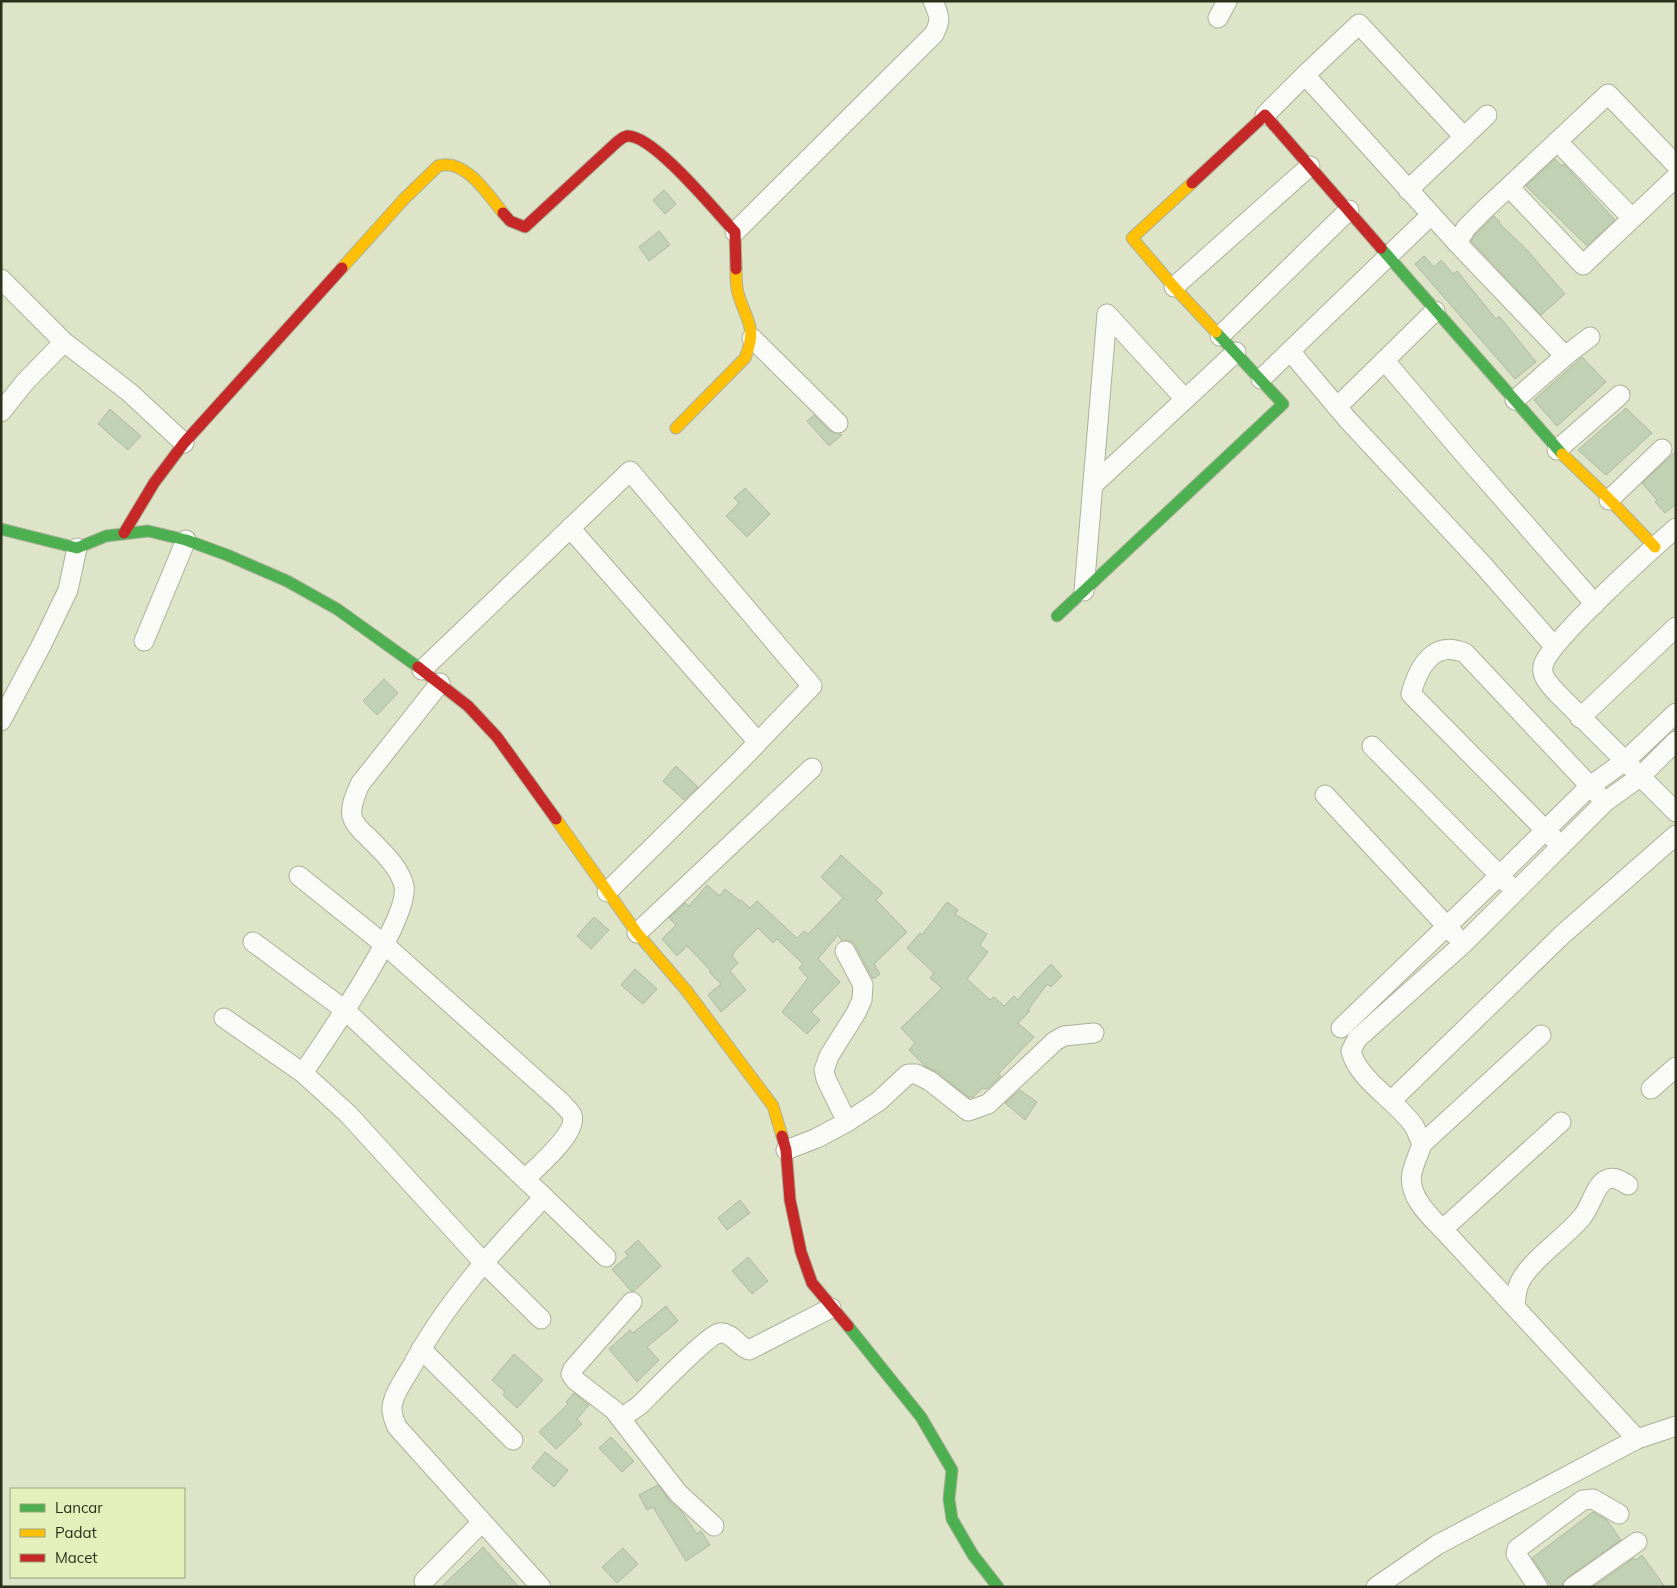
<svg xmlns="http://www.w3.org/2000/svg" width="1677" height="1588" viewBox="0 0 1677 1588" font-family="Mulish,sans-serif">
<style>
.building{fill:#c1d1b3;stroke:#afb8a3}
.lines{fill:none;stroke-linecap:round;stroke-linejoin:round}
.street-casing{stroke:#acb19a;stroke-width:21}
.fast-casing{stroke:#acb19a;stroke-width:13}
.slow-casing{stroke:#acb19a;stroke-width:13}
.jam-casing{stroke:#acb19a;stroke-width:13}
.street{stroke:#fafbf7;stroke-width:19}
.fast{stroke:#4caf50;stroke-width:11}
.slow{stroke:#ffc107;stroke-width:11}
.jam{stroke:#c62828;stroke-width:11}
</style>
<rect width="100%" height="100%" fill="#dde4c7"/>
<g class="building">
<polygon points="1555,159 1562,166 1564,164 1615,220 1587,246 1526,186"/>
<polygon points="664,190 676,204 665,214 653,200"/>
<polygon points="1494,216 1500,222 1499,223 1527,250 1565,294 1541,315 1471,241 1475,235"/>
<polygon points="659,231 670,245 649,261 639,247"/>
<polygon points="1424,256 1434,267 1441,260 1453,274 1457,271 1496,319 1499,316 1536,362 1515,379 1415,264"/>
<polygon points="1582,357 1606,382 1557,426 1534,400"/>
<polygon points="1626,408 1652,433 1606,475 1578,450"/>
<polygon points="110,409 141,436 128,450 98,424"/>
<polygon points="814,415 830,431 842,435 829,446 807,421"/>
<polygon points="1676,451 1676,504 1665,513 1655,502 1657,500 1642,483"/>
<polygon points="745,488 770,514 747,537 726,516 739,503 734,498"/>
<polygon points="384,679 398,693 377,715 363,701"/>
<polygon points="676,766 698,787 684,800 663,781"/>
<polygon points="841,855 883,893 876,900 907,932 874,964 880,974 873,979 855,945 851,941 842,941 838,935 818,959 840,982 811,1012 820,1020 807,1034 782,1012 808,978 799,968 803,964 777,939 773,943 758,928 735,951 732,956 738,963 730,971 746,990 721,1012 708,995 721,984 709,972 711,971 687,946 677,956 662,939 676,925 669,918 685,903 689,906 707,885 720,896 725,889 740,901 741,900 750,908 757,901 797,938 804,931 808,934 843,898 821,877"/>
<polygon points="947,902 958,910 955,914 987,934 980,945 988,952 967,979 990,1000 994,997 1004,1006 1014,996 1018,1000 1026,990 1051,964 1062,976 1051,987 1047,984 1028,1010 1030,1011 1018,1023 1034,1037 998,1074 1001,1076 987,1089 983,1088 972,1098 971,1096 969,1098 937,1072 925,1066 909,1050 915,1043 901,1028 942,988 930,978 934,973 907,948 920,933 922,935"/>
<polygon points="594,917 609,930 591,949 577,936"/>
<polygon points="635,969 657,989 643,1004 621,985"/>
<polygon points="1020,1090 1037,1102 1025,1120 1005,1103"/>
<polygon points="740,1200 750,1213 727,1230 718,1218"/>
<polygon points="638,1240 661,1266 634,1291 631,1291 612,1269 628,1256 625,1252"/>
<polygon points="748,1257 768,1281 752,1294 732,1271"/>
<polygon points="666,1306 678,1321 647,1347 659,1360 637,1382 609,1349 630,1330 633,1333"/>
<polygon points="514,1354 543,1380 517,1408 503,1395 505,1392 492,1380"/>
<polygon points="574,1393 589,1405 577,1419 582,1424 556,1449 539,1432 568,1404 566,1402"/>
<polygon points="611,1437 634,1461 622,1472 599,1448"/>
<polygon points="545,1452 568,1470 554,1487 532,1468"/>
<polygon points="658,1485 669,1500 682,1512 697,1534 701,1531 710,1545 686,1561 653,1507 647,1510 639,1495"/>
<polygon points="1593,1512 1607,1520 1621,1540 1567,1578 1563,1582 1562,1587 1552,1587 1532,1558"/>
<polygon points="483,1547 519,1587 441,1587 474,1556"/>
<polygon points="623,1548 638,1564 617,1583 602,1567"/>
<polygon points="1642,1555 1665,1587 1593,1587 1634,1558 1636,1560"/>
</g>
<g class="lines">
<defs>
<g id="street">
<polyline points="1218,18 1227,1"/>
<polyline points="1305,75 1359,24 1464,137 1408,190"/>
<polyline points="1265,115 1305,75 1457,243"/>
<polyline points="1464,137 1487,115"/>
<polyline points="1557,141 1632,218"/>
<polyline points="1509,187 1583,265 1676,177"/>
<polyline points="1431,215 1290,351 1348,420 1483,565 1554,646"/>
<path d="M 735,232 L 934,34 C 942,19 939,16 933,1"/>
<polyline points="1,279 64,342 129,392 184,443"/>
<polyline points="1174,287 1310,166"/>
<polyline points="1220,336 1349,210"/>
<polyline points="752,338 838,423"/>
<polyline points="1565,356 1457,243 1466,228 1484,210 1608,94 1676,165"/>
<polyline points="1385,361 1463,453 1595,604"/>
<polyline points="1261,379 1290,351"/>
<polyline points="1515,400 1565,356 1590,337"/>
<polyline points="1337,407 1435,311"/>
<polyline points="1,412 25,382 64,342"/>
<polyline points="1557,450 1620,395"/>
<polyline points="1093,485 1236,352"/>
<polyline points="1609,500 1662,449"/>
<polyline points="570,528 758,742"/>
<path d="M 1676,528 C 1652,549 1548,642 1543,666 C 1541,677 1550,685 1557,693 L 1676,812"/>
<polyline points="1084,591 1107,314 1185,399"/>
<polyline points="144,641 186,540"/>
<polyline points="422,670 630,471 812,686 740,761 607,892"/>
<polyline points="1580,718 1676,627"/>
<polyline points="1,721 42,644 68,590 77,548"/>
<polyline points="1372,746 1507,883"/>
<polyline points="1325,795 1454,934"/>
<path d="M 1561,846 L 1411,694 C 1418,668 1433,639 1465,653 L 1605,802"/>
<path d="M 299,876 L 385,945 L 562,1103 C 565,1107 570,1111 572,1115 C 578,1133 537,1167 525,1179"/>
<polyline points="637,933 812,768"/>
<path d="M 253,942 L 345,1010 L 544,1197 C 494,1250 445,1303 411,1368 C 405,1378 396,1390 393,1402 C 390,1410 394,1420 397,1427 L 541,1587"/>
<polyline points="224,1018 303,1073 348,1114 483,1262 541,1319"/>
<polyline points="1341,1028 1499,876 1590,786 1625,761 1676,713"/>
<path d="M 303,1073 C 325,1040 410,920 404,886 C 400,867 381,851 368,837 C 362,832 354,824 352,816 C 350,805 356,794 360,784 L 440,683"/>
<polyline points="1651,1089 1676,1067"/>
<polyline points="1391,1101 1563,934 1676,835"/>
<polyline points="847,1122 879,1101 908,1074 916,1074 930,1081 968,1111 988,1104 1055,1041 1064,1036 1094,1033"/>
<polyline points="1422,1144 1541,1035"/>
<polyline points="786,1150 817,1138 847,1122 826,1079 824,1070 829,1056 856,1013 862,1000 863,985 845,951"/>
<polyline points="544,1197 606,1257"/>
<polyline points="1443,1229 1561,1122"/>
<polyline points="632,1302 573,1369 571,1374 575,1380 614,1410 678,1493 714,1526"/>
<path d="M 1515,1306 C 1516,1299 1516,1291 1519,1284 C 1527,1263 1567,1236 1582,1217 C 1590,1208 1595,1187 1604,1181 C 1613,1175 1620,1180 1628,1185"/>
<polyline points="421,1349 513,1440"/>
<path d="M 621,1418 C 628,1413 635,1409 641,1404 C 653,1392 707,1336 719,1333 C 731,1331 739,1347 749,1350 L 831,1308"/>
<path d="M 1637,1439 L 1448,1235 C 1433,1219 1407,1198 1412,1173 C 1414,1163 1419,1154 1422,1144 C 1419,1138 1417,1131 1414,1126 C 1398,1102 1357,1079 1351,1051 L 1357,1039 L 1463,944 L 1605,802 L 1641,776 L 1676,741"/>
<polyline points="424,1581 482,1522"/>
<polyline points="1376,1587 1437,1545 1637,1439 1676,1426"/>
<polyline points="1538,1587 1516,1554 1517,1549 1583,1500 1593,1499 1619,1514"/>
<polyline points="1573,1587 1637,1542"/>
</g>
<g id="fast">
<polyline points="1381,248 1562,454"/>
<polyline points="1,529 77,548 106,536 148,531 186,540 227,555 287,581 337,609 418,667"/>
<polyline points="1057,616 1283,404 1216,332"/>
<polyline points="848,1326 921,1417 952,1470 949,1499 952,1519 973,1555 998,1587"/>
</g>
<g id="slow">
<polyline points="1192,183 1132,238 1174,287 1216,332"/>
<path d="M 342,268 L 404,199 L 438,166 C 465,157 489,196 503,213"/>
<path d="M 676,428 L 745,358 C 758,327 746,321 738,293 C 736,285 736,277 736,269"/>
<polyline points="1562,454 1608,498 1655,547"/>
<polyline points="556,819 637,933 686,990 773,1106 782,1136"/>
</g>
<g id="jam">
<polyline points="1192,183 1265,115 1381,248"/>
<path d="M 503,213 L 510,221 L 525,227 L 617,142 C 620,140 622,137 627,136 C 653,134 716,212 735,232 L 736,269"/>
<polyline points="124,533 154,483 184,443 342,268"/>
<polyline points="418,667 468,706 497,737 556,819"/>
<polyline points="782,1136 786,1150 790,1200 801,1252 812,1283 848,1326"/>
</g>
</defs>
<use href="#street" class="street-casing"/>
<use href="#fast" class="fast-casing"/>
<use href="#slow" class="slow-casing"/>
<use href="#jam" class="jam-casing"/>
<use href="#street" class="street"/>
<use href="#fast" class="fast"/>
<use href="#slow" class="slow"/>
<use href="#jam" class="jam"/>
</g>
<rect width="1677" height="1588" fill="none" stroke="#2b301b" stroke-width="5"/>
<rect x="10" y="1488" width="175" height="90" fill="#e3f0bb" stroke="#99a37b"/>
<rect x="20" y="1504" width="25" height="8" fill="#4caf50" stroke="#99a37b"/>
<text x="55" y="1513" font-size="15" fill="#2b301b">Lancar</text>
<rect x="20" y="1529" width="25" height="8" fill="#ffc107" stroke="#99a37b"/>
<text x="55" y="1538" font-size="15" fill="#2b301b">Padat</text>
<rect x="20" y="1554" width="25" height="8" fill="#c62828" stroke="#99a37b"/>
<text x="55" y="1563" font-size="15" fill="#2b301b">Macet</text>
</svg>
